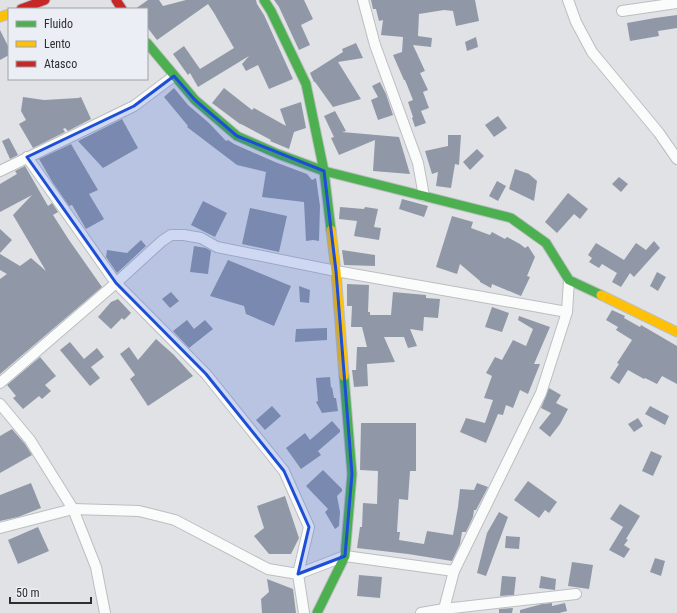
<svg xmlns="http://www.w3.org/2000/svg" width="677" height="613" viewBox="0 0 677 613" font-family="'Roboto Condensed',sans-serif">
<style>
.building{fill:#9098a7}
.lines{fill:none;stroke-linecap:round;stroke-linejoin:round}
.street-casing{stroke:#bcbec0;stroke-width:12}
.fast-casing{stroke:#bcbec0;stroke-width:11}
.slow-casing{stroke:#bcbec0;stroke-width:11}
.jam-casing{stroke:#bcbec0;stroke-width:11}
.street{stroke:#fafbfb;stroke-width:10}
.fast{stroke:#4caf50;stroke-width:9}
.slow{stroke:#ffc107;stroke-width:9}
.jam{stroke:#c62828;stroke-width:9}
.marked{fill:#1d4ed8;fill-opacity:0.2;stroke:#1d4ed8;stroke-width:3;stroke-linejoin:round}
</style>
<rect width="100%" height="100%" fill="#e0e2e5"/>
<g class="building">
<polygon points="148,0 159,0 163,6 186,0 256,0 257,4 264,15 293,79 269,89 258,65 246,71 242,64 249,56 198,87 190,73 188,75 173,54 184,46 200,69 234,48 214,13 208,4 157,40 147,27 147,9 135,9"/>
<polygon points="274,0 304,0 313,19 301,25 310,45 299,50 279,7"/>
<polygon points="371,0 475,0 479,21 456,26 453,11 444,10 419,14 418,36 432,38 431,47 413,45 425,71 420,73 428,90 423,92 429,108 421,111 426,123 415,127 412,118 413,117 408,102 413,100 405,80 404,80 393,55 402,52 403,37 381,35 383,20 379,21 376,9 373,9"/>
<polygon points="677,15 677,28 658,31 659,36 630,41 627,23 655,18"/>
<polygon points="0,30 9,48 9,55 0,60"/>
<polygon points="476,37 478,47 467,51 465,42"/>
<polygon points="356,43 363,58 338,62 361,99 333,107 315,82 314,82 310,73 343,52 342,49"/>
<polygon points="380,82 386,94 393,115 378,120 371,100 378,97 372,86"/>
<polygon points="174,88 188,105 209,123 226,141 228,140 234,144 275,162 307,174 312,180 316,178 320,206 319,241 313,240 306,241 304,202 262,197 266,172 237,165 187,127 188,126 164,97"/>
<polygon points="224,88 252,110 254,108 286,126 280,109 301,102 306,128 294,132 289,149 270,141 271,140 241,124 240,124 212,103"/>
<polygon points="23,97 44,100 78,98 81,97 91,119 68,131 65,128 63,129 65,132 33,148 19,124 26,120 21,111"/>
<polygon points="335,111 346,131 342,132 399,137 410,174 373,171 375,140 339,155 331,138 334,137 324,116"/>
<polygon points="498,116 507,128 494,137 485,125"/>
<polygon points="122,119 138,148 103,168 78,141"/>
<polygon points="448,135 461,135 459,165 455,164 451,188 436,186 438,172 432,174 425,151 448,146"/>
<polygon points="9,138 18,155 10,159 2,141"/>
<polygon points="71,144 98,190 89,194 104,219 86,229 72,205 69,206 53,183 39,159"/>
<polygon points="477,149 484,156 470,170 463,162"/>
<polygon points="25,166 48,206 52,203 58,212 53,215 69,240 102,287 0,374 0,279 7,274 0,270 0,254 20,266 31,258 46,271 13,215 32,195 0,212 0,184 17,174 15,171"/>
<polygon points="515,169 529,174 537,181 534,201 509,189"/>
<polygon points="619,177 628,184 621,192 612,184"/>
<polygon points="497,181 506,186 498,201 489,196"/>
<polygon points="568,193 588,209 580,219 574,214 557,233 545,222"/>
<polygon points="402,199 428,206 424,217 399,209"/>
<polygon points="203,201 227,213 215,237 191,225"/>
<polygon points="340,207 364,209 365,207 378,209 374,227 381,228 379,240 354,236 357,221 339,219"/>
<polygon points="250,208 287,216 279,252 242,244"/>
<polygon points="452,216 473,222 471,228 490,235 492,232 505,239 507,237 520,244 525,248 528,246 535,257 527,276 530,277 521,296 492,284 491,288 480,282 480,281 460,264 457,274 436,267"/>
<polygon points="0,229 12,240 0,253"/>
<polygon points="141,240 146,246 117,273 106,257 107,250 127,253"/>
<polygon points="654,241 660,248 634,277 630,273 621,287 612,282 617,273 602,264 599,268 589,262 592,258 588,255 596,243 624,260 636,243 646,250"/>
<polygon points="194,246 206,248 211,251 208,274 190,272"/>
<polygon points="342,250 375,255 375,266 344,265"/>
<polygon points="228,260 291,286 274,326 246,314 244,306 210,296"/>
<polygon points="657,272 666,277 658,291 650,286"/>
<polygon points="347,284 369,285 368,312 370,312 370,315 391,315 393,292 426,295 426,298 440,299 438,318 424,317 423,331 410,329 417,346 408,348 404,337 384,337 395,362 367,364 368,386 354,387 352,370 356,370 357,347 367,347 362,327 351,327 352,306 347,306"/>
<polygon points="299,286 310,290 309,303 300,302"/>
<polygon points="171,292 179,301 170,308 162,299"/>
<polygon points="118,299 131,313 124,320 122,318 111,329 98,317 111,302"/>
<polygon points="492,307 509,313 502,332 485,327"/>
<polygon points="612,310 625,316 624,318 640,327 641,325 677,346 677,384 662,376 657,384 645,378 644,379 628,370 619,384 610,378 619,364 617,363 632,340 616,330 618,327 606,320"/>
<polygon points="519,316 550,327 534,364 540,364 528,394 520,390 513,408 506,405 503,415 498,414 486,443 460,432 466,418 485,423 493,400 484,398 492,376 486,373 495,357 502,360 513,340 526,346 533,329 518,320"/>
<polygon points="187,320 194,329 205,320 213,329 189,348 173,331"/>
<polygon points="327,328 327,340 295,342 296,329"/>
<polygon points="156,339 174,355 193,376 148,406 130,379 135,375 120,354 129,347 138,360"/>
<polygon points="70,342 84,359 97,348 104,357 91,367 100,378 90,386 60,350"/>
<polygon points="40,357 56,376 45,385 51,391 42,399 39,396 23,409 13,398 16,396 7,385"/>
<polygon points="330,377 331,388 332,387 334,398 336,398 338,411 322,413 316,402 318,401 316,378"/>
<polygon points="549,388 561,395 556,403 568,409 560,424 550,437 539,428 551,413 541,408"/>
<polygon points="272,406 281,416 265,430 256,420"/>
<polygon points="650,406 669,416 665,425 645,414"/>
<polygon points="638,418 643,426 634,432 628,424"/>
<polygon points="332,421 340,430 340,432 318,451 321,455 301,469 286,448 305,433 310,440"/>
<polygon points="361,423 416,423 416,471 410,471 408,500 399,499 397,532 400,532 399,540 424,544 427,531 453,535 458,507 460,489 474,490 477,483 488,487 476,510 474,510 473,517 466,532 462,532 460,544 452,561 408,554 357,548 360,527 362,527 363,503 377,504 378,471 360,470"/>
<polygon points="12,429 25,444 32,455 0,473 0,436"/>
<polygon points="651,451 662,456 653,476 642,471"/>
<polygon points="323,470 342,489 342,491 337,496 340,512 339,526 335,529 325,512 328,509 306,486"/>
<polygon points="528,481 557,502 549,513 545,510 539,518 514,500"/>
<polygon points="31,483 41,508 18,517 0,521 0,495"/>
<polygon points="285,496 299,538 291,554 269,554 254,536 264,528 257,506"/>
<polygon points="620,504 640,516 626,539 628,540 624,545 630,549 624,558 609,550 623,527 610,519"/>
<polygon points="499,512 508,517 486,576 477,573 487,533"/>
<polygon points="38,527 49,551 18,564 8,540"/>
<polygon points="506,536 520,537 519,549 505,548"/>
<polygon points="655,558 665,561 661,576 650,572"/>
<polygon points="572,562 593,565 589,589 568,586"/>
<polygon points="359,575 382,577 380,598 357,596"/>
<polygon points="502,576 516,577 514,595 500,596"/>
<polygon points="541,576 556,579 555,590 539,588"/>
<polygon points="267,579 293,589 296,613 262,613 261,599 269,592"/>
<polygon points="552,603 552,606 565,603 567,611 559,613 520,613 520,610 542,604"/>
<polygon points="513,608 512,613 499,613 499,609"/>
</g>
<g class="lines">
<defs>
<g id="street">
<polyline points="363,0 375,45 418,163 424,196"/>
<polyline points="568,0 576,22 592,52 659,133 677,159"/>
<polyline points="622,11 677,3"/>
<polyline points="27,157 116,283 206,374 284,471 309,527 298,574 304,613"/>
<polyline points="0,171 134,106 174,76"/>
<polyline points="0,383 116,283 162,241 171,235 184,235 201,238 217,247 336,271 567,312"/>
<polyline points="0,404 30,440 73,509 96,567 105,613"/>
<polyline points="0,528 73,509 139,511 175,520 268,569 298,574 345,556 454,571 541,393 567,312 569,280"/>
<polyline points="421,613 444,609 576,594"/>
<polyline points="445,613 444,609 454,571"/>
</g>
<g id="fast">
<polyline points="264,0 271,11 306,84 324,171 331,230"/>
<polyline points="147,43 195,100 237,136 278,154 324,171 511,218 546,243 569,280 601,295"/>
<polyline points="317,613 345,556 352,474 344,376"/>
</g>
<g id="slow">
<polyline points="0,17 9,14"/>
<polyline points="331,230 336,271 344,376"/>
<polyline points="601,295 677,332"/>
</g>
<g id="jam">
<polyline points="116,0 122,9"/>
<polyline points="21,9 45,0"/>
</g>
</defs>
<use href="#street" class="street-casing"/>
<use href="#fast" class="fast-casing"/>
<use href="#slow" class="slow-casing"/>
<use href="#jam" class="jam-casing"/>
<use href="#street" class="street"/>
<use href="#fast" class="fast"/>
<use href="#slow" class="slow"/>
<use href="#jam" class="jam"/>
</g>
<path class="marked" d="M 174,76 L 195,100 L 237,136 L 324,171 L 336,271 L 352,474 L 345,556 L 298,574 L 309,527 L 284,471 L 206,374 L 116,283 L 27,157 L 134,106 Z"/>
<rect x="8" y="8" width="140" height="72" fill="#ebeef4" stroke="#9fa1a6"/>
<rect x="16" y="21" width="20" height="6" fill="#4caf50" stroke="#9fa1a6"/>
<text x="44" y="28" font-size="12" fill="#2c2e30">Fluido</text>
<rect x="16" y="41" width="20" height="6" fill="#ffc107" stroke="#9fa1a6"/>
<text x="44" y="48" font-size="12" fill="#2c2e30">Lento</text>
<rect x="16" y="61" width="20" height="6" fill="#c62828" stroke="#9fa1a6"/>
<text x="44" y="68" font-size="12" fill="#2c2e30">Atasco</text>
<path d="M10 597v6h81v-6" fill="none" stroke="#2c2e30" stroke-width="2"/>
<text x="16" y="597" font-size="12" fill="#2c2e30" stroke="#ebeef4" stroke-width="3" paint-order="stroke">50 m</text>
</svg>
